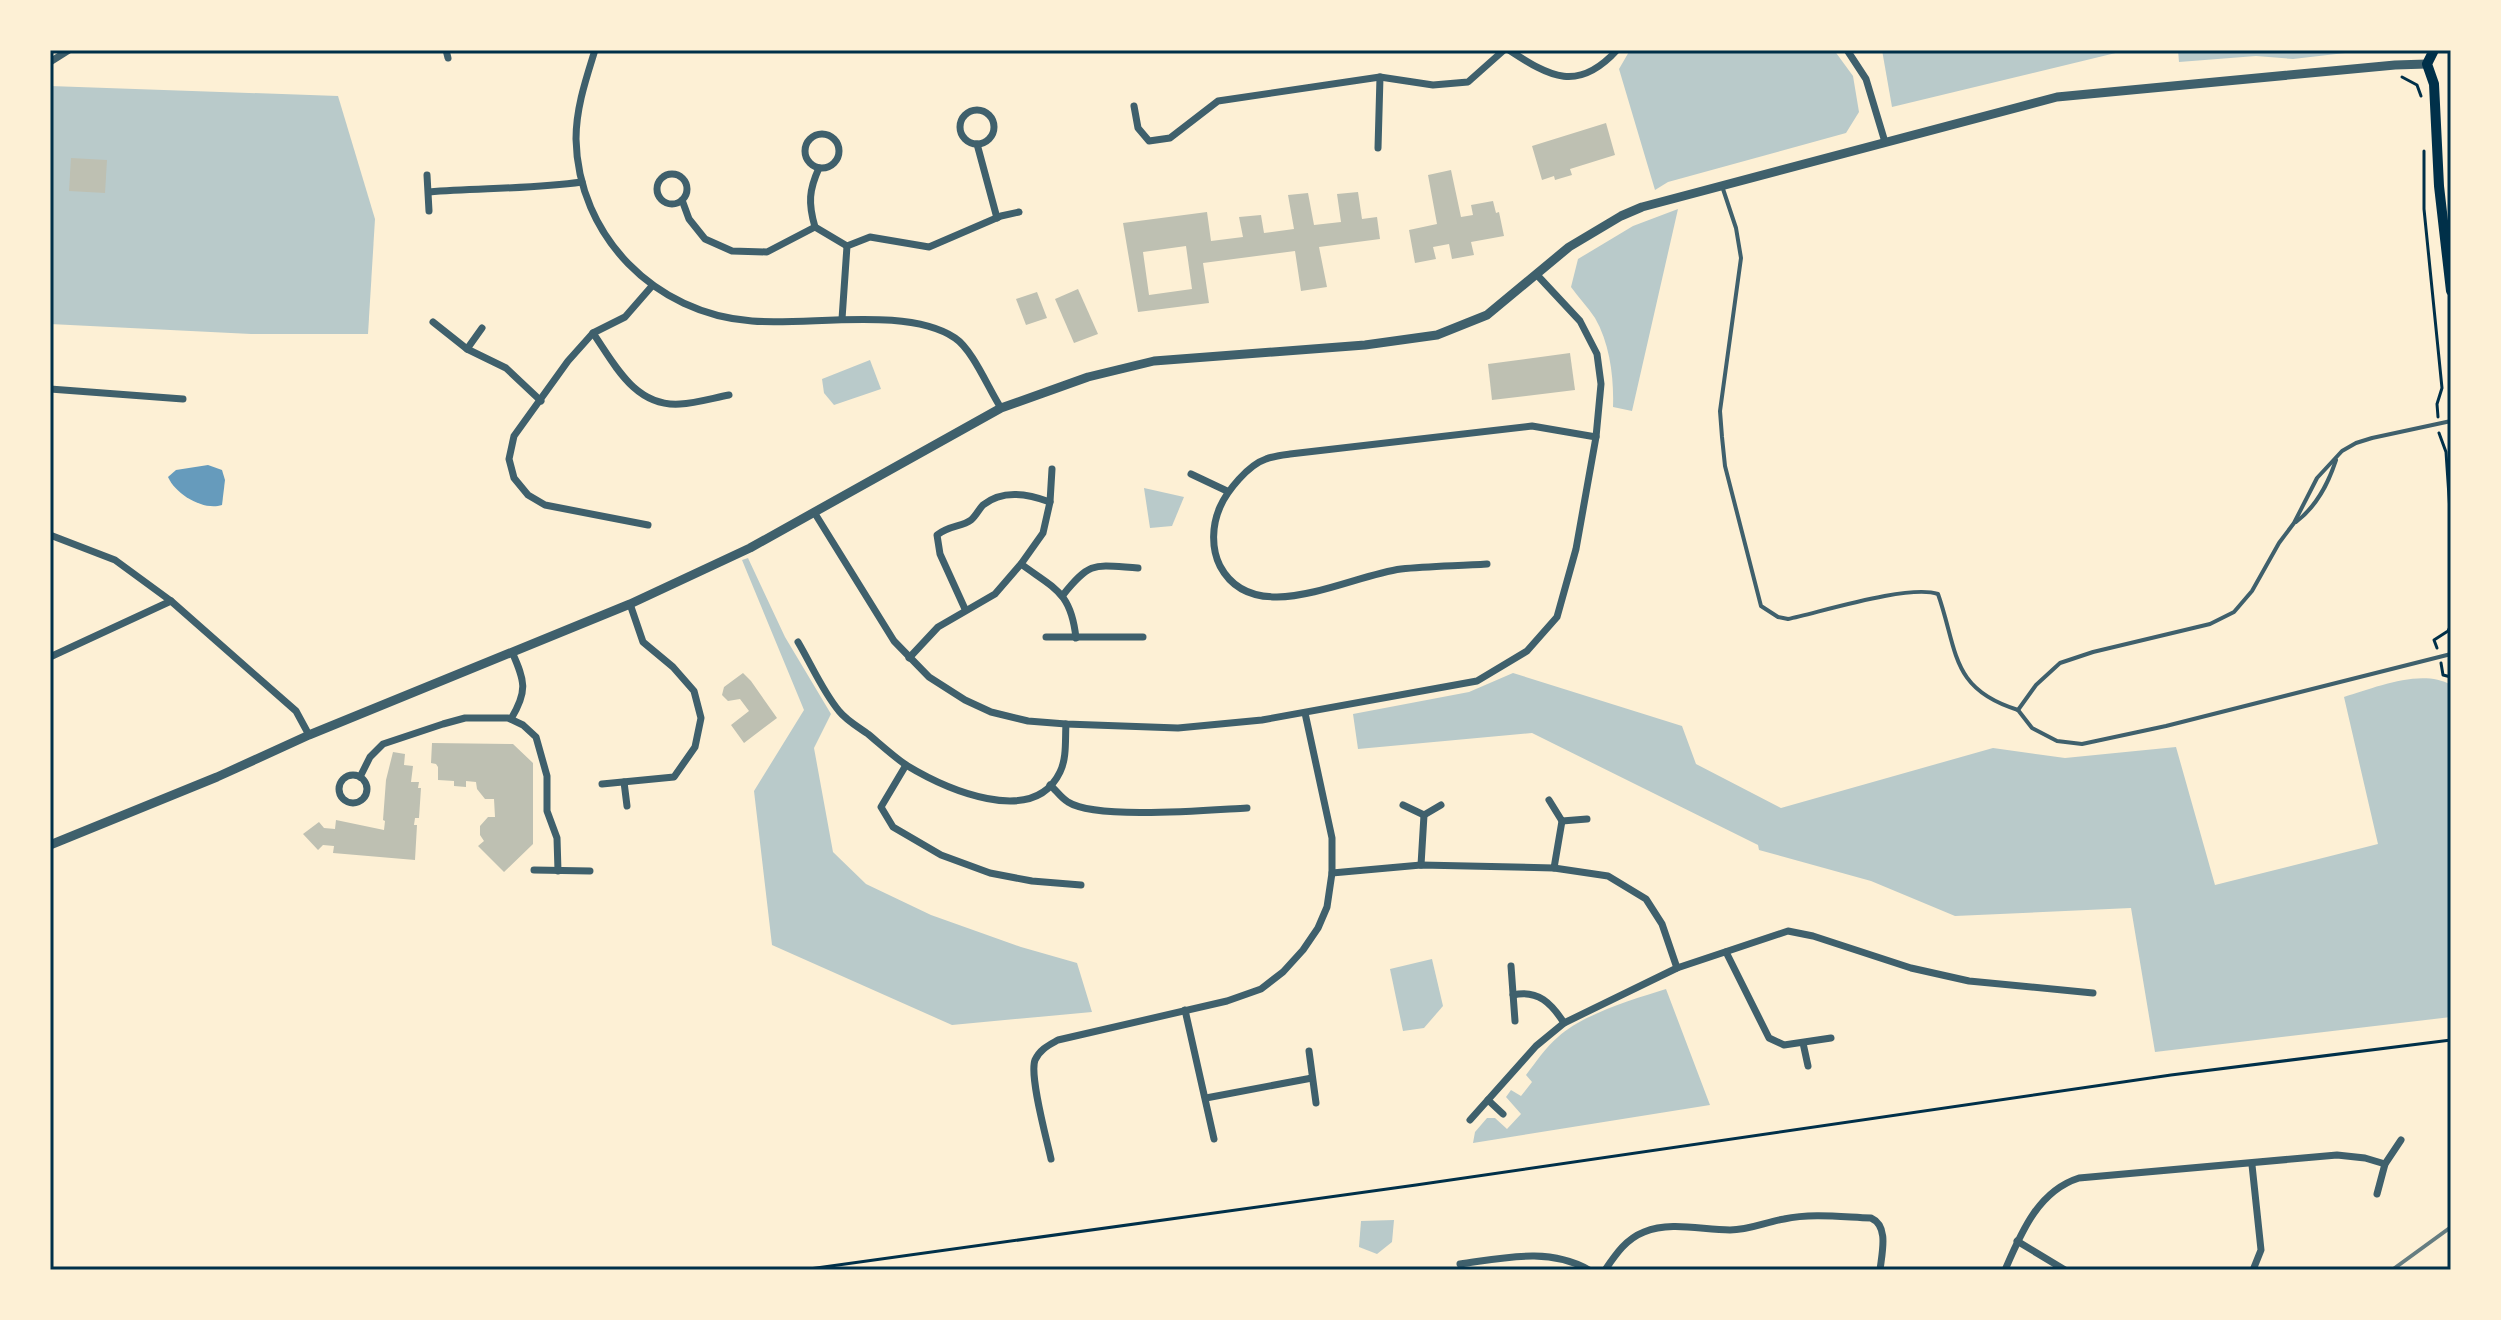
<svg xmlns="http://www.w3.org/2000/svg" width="2501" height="1320" viewBox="0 0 2501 1320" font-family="'Alegreya Sans',sans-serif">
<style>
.green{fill:#b9caca}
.water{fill:#669bbc}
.building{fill:#bec0b2;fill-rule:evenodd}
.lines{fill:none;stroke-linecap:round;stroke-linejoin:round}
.path{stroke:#003049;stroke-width:3}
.service{stroke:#3f606c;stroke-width:4}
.minor{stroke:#3f606c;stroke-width:7}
.tertiary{stroke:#3f606c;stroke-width:9}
.secondary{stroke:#003049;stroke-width:10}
.rail{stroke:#657d81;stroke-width:4}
.neatline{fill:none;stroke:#003049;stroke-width:3}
</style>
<rect width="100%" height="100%" fill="#fdf0d5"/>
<g class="green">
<polygon points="1630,50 1834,50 1853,76 1859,112 1846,133 1668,182 1655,190 1619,69"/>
<polygon points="1882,50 2128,50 1892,107"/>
<polygon points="2178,50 2371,50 2293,59 2256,56 2179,62"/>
<polygon points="50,86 338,96 375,219 368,334 251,334 50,324"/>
<path d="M 1678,209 L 1632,411 L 1613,407 C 1614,378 1610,344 1595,318 C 1588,307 1578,297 1571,287 L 1578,259 L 1633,226 Z"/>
<polygon points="870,360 881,389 834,405 824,393 822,379"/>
<polygon points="1144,488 1184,497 1172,526 1150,528"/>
<polygon points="748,558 785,637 831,714 814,748 833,852 866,884 931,915 1021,947 1077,963 1092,1012 952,1025 772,945 754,791 804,710 742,560"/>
<path d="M 1513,673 L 1682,726 L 1696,764 L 1781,808 L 1993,748 L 2065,758 L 2176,747 L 2215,885 L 2378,844 L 2344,697 C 2375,688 2421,668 2451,685 L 2451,1017 L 2155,1052 L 2131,908 L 1955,916 L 1871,881 L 1759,850 L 1758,845 L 1532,733 L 1358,749 L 1353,714 L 1469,692 Z"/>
<polygon points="1432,959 1443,1006 1424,1028 1403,1031 1390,969"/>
<path d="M 1666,989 L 1710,1105 L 1473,1143 L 1475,1132 L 1487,1118 L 1495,1118 L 1507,1129 L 1521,1114 L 1506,1097 L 1511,1090 L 1521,1096 L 1532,1082 L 1526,1075 C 1536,1062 1545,1048 1558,1037 C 1583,1014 1634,999 1666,989 Z"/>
<polygon points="1394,1220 1392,1242 1377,1254 1359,1247 1361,1221"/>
</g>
<path class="water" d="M 208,465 L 222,470 L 225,480 L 222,505 C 204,511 176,495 168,477 L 176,470 Z"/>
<g class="building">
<polygon points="1606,123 1615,155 1570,169 1572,175 1555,180 1554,176 1542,180 1532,146"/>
<polygon points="71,158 107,160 105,193 69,191"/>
<polygon points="1451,170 1461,217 1473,215 1471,205 1493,201 1496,213 1499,212 1504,236 1471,242 1474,255 1452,259 1449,244 1433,247 1436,259 1415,263 1409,230 1437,224 1428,175"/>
<path d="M 1358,192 L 1362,219 L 1377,217 L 1380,239 L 1319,247 L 1327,287 L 1301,291 L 1295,251 L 1203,263 L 1209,303 L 1138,312 L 1123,223 L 1207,212 L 1211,241 L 1243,237 L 1239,217 L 1261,215 L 1264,233 L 1294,229 L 1288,195 L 1308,193 L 1314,225 L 1341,222 L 1337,194 ZM 1186,246 L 1192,289 L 1149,295 L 1143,252 Z"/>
<polygon points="1078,289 1098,334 1074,343 1055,299"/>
<polygon points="1037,292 1047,318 1026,325 1016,299"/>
<polygon points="1570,353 1575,390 1492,400 1488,364"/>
<polygon points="743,673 751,681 777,718 744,743 731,725 749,711 740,699 728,701 722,695 724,687"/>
<polygon points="432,743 513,744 533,763 533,844 504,872 478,846 484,841 480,835 480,826 488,817 495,817 494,799 485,799 477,789 476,782 466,781 466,787 454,786 454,781 438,780 438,767 436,764 431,763"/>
<polygon points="393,752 405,754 404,765 413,766 411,782 419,782 418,788 421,788 419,818 415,818 414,825 417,825 415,860 333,853 334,846 323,845 318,850 303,834 319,822 324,828 335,829 336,820 384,830 385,821 383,820 386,780"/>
</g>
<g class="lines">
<g class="path">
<polyline points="2402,77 2417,85 2421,96"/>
<polyline points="2424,151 2424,209 2442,388 2437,404 2438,417"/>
<polyline points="2439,433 2446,452 2451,526"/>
<polyline points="2437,648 2434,640 2448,631 2451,625"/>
<polyline points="2441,663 2443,675 2451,677"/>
<polyline points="802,1270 1416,1185 2171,1075 2451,1040"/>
</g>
<g class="service">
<path d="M 1722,186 L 1736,228 L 1741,258 L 1720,411 L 1722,437 L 1725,466 L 1761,606 L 1778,617 L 1788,619 C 1821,612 1909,584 1938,594 C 1958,651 1950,689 2018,710"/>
<path d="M 2296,522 C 2317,506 2328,484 2336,460"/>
<polyline points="2018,710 2036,685 2060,663 2093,652 2210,624 2234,612 2252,591 2279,543 2294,523 2317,478 2342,451 2356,443 2372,438 2451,421"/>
<polyline points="2018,710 2032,728 2057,741 2082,744 2166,726 2451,654"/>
</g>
<g class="minor">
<polyline points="446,50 448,58"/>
<path d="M 595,50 C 586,79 576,108 576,139 C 578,236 655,314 752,321 C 808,326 907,306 955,338 C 973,350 989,390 1001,408"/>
<path d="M 1509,50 C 1550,77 1578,93 1617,50"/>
<polyline points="1847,50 1866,79 1885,142"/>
<polyline points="50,62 69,50"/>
<polyline points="1134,106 1138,128 1149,141 1170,138 1218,101 1380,77 1433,85 1468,82 1504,50"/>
<circle cx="977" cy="127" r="17"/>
<circle cx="822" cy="151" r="17"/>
<polyline points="977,144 997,218"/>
<polyline points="1378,148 1380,77"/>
<path d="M 819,168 C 809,190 808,203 815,227 L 847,246"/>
<circle cx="672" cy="189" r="15"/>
<polyline points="427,175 429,211"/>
<path d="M 429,192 C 480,188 531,189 582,182"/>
<polyline points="682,200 689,219 705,239 732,251 767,252 815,227"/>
<polyline points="842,319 847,246 870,237 929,247 1001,216 1019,212"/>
<polyline points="433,322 467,349 506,368 541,401"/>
<path d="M 593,333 C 615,365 635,407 680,404 C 696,403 713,398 729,395"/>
<polyline points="467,349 482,328"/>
<polyline points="50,389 183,399"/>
<polyline points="1191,474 1227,491"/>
<polyline points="814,512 894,641 929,677 965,700 991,712 1028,721 1066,724 1178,728 1262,720 1477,681 1527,651 1557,617 1576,549 1596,437 1601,384 1597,354 1580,321 1538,276"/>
<polyline points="648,525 545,505 528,495 514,478 509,459 514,436 568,361 593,333 625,317 652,286"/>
<polyline points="50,535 115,560 171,601 296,711 309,735"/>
<path d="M 1021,564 C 1055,589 1071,592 1076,638"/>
<path d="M 1487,564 C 1458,566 1429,566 1401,569 C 1347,576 1254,630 1220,566 C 1211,548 1212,525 1220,507 C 1227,491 1248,465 1266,459 C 1273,456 1282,455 1290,454 L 1532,426 L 1596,437"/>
<path d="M 1063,595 C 1091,560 1095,565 1138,568"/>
<path d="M 965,609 L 940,554 L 937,535 C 950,525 962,527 971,520 C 976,516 979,509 983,505 C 1003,489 1028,494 1050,502"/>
<polyline points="1046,637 1143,637"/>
<path d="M 798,642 C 811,664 823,692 839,711 C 846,720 858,727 868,734 C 880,744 893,756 906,765 C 944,788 1033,829 1060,772 C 1067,758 1065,739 1066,724"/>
<polyline points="50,657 171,601"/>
<polyline points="909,658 938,627 995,594 1021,564 1043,533 1050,502 1052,469"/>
<path d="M 511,719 C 528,691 525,681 512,652"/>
<polyline points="906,765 881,807 893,827 941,855 990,873 1032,881 1081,885"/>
<circle cx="353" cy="789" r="14"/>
<polyline points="360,777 370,757 383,744 443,724 465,718 508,718 523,725 536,737 547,776 547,811 557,838 558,871"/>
<polyline points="624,782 627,806"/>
<polyline points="602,784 674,777 695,747 701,718 694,691 673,667 643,642 630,604"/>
<path d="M 1050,785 C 1056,790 1061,798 1068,802 C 1096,820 1209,810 1247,808"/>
<polyline points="1549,800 1562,821 1587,819"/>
<polyline points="1403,805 1424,815 1441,805"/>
<polyline points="1421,865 1424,815"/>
<polyline points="1554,868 1562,821"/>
<polyline points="534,870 590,871"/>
<polyline points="1332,873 1421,865 1554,868 1608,876 1646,899 1662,924 1677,968"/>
<polyline points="1726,952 1769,1038 1784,1045 1831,1038"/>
<polyline points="1511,966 1515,1021"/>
<path d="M 1513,995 C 1538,989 1552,1004 1564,1023"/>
<polyline points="1185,1010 1214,1139"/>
<polyline points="1803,1043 1808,1066"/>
<polyline points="1309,1051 1316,1103"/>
<polyline points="1206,1098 1312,1078"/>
<polyline points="1488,1100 1503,1114"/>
<polyline points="1470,1120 1536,1046 1564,1023 1677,968 1788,931 1813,936 1911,968 1969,981 2093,993"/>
<path d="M 1051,1159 C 1047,1140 1029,1076 1035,1060 C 1040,1049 1049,1045 1058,1040 L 1227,1001 L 1261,989 L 1283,972 L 1303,950 L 1318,928 L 1327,907 L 1332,873 L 1332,838 L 1305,713"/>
<polyline points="2252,1165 2261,1250 2253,1270"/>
<polyline points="2377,1194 2385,1164 2401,1140"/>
<polyline points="2017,1241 2065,1270"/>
<path d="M 1460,1264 C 1504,1258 1549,1247 1589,1270"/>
<path d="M 1605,1270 C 1616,1254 1626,1239 1644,1232 C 1671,1221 1702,1230 1730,1230 C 1749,1230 1766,1222 1784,1219 C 1812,1213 1842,1217 1871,1218 C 1889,1226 1882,1252 1880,1270"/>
<path d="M 2005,1270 C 2021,1233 2038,1191 2079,1178 L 2337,1155 L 2365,1158 L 2385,1164"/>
</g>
<polyline class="tertiary" points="50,845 217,777 309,735 630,604 750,548 1001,408 1088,377 1154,361 1365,345 1437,335 1487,315 1569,247 1621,216 1642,207 2057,97 2395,65 2427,64"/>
<polyline class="secondary" points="2434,50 2427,64 2434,84 2439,186 2451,291"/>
<polyline class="rail" points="2392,1270 2451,1227"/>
</g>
<rect width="2501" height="1320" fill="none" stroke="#fdf0d5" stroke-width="104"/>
<rect x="52" y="52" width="2397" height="1216" class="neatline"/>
</svg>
